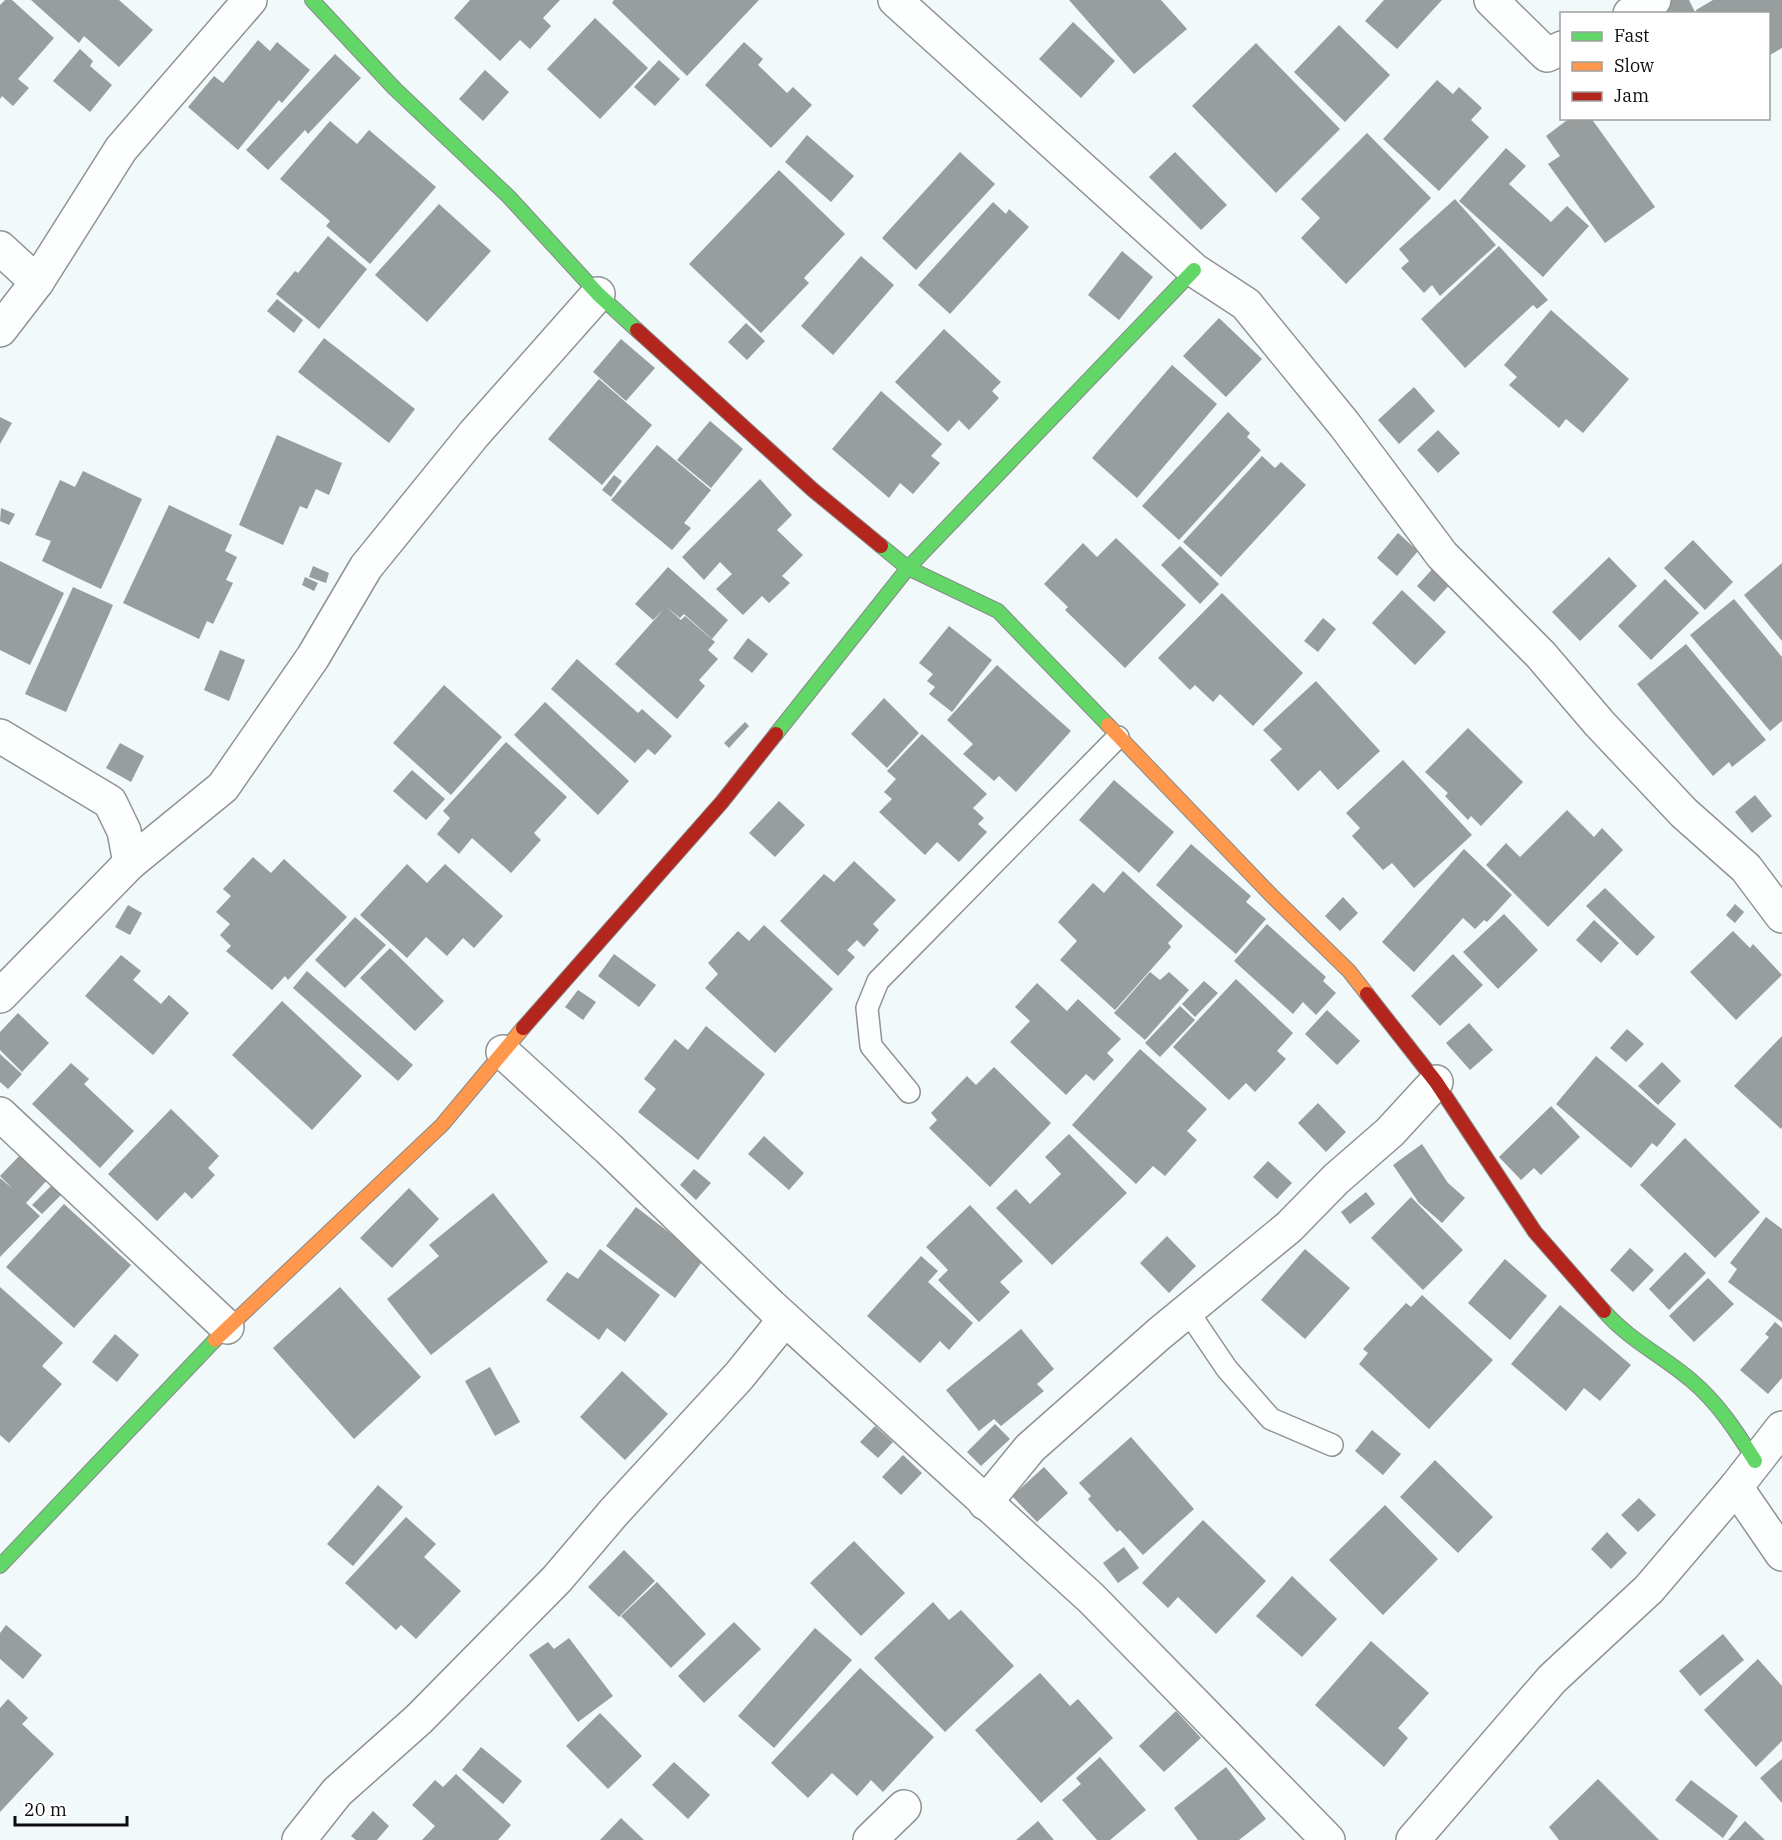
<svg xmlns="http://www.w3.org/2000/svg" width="1782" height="1840" viewBox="0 0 1782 1840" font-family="'IBM Plex Serif',serif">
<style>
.building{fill:#989d9d}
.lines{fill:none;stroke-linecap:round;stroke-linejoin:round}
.lane-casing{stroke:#909394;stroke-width:24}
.street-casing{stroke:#909394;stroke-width:36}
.fast-casing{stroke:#878a8a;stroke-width:16}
.slow-casing{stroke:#878a8a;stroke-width:16}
.jam-casing{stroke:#878a8a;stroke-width:16}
.lane{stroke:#fdfefe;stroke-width:21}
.street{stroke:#fdfefe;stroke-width:33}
.fast{stroke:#63d668;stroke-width:14}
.slow{stroke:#ff974d;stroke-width:14}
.jam{stroke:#b3261e;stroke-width:14}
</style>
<rect width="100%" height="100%" fill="#f2f9fa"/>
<g class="building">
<polygon points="5,0 12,0 54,38 18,79 29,88 13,106 2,96 0,99 0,5"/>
<polygon points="31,0 119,0 153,30 119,67 84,36 79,43"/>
<polygon points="470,0 560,0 543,18 551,26 530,49 520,40 500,61 454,18"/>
<polygon points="614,0 759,0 687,76 612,3"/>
<polygon points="1069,0 1161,0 1187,29 1134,74"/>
<polygon points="1384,0 1442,0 1397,49 1365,21"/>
<polygon points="1670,0 1689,0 1696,14 1646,14"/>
<polygon points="1713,0 1782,0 1782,48 1768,56 1768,14 1698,14 1696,10"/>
<polygon points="595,18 648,68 600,119 547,69"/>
<polygon points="1073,22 1115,61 1081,98 1039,59"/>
<polygon points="1339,25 1390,75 1345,122 1294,72"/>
<polygon points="258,40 270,51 277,42 310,70 282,103 279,100 238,150 188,107 214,76 223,83"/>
<polygon points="744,42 763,59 758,65 787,93 793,87 812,105 771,148 705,85"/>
<polygon points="1256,43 1340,129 1276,193 1192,106"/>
<polygon points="80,49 93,61 90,66 112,85 90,112 53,81"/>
<polygon points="335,54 361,78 308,134 305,130 268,170 246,150"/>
<polygon points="659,60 680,79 655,106 634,87"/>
<polygon points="485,70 509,92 483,121 459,99"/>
<polygon points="1437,80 1453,94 1459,87 1482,108 1471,120 1489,137 1439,191 1383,139"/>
<polygon points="1570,118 1591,118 1655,207 1605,243 1548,164 1560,156 1546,136"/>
<polygon points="330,121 357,144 369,130 436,187 370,264 326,226 330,221 280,179"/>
<polygon points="1367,133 1431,198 1346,284 1301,238 1320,218 1301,199"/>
<polygon points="807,135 854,176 831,202 785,162"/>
<polygon points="1506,148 1526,166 1509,184 1551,222 1567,206 1589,226 1543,277 1459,201"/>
<polygon points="960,152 995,184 916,270 882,238"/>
<polygon points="1175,152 1227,205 1201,230 1149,177"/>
<polygon points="779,170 845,234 804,278 809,283 761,333 689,264"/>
<polygon points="1455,199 1496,245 1440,296 1432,285 1424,293 1401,268 1409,261 1399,249"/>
<polygon points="993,202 1006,214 1009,209 1029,227 950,314 918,285"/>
<polygon points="439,204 491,251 427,322 375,275"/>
<polygon points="328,236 367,269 319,329 276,294 295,271 298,273"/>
<polygon points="1499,246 1548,300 1537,309 1533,305 1465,368 1421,319"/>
<polygon points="1122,251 1153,277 1119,320 1088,295"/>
<polygon points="861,256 894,285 833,355 801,326"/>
<polygon points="277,299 303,320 294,333 267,311"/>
<polygon points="1551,310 1629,379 1583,433 1566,419 1559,428 1509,385 1517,377 1504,365"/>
<polygon points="1219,318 1262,359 1226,397 1183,356"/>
<polygon points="746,323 765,341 747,360 728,342"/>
<polygon points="944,329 1001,382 992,391 999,398 969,430 959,420 948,432 895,382"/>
<polygon points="324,338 415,409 389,443 298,372"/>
<polygon points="621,339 655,368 626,401 593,372"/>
<polygon points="1172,365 1217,404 1137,498 1092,458"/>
<polygon points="599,379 652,425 602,485 548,439"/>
<polygon points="1414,387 1435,411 1399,444 1378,420"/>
<polygon points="881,391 942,444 931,456 940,463 913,494 900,483 889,498 832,449"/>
<polygon points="1228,412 1250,433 1247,437 1261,450 1179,540 1142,506"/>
<polygon points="0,417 12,423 0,444"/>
<polygon points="710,421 743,449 711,488 677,460"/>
<polygon points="1438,430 1460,453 1438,473 1417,450"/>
<polygon points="277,435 342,463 329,495 316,489 307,509 300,506 283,545 239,525"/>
<polygon points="657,445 711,490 684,523 691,528 672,550 611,500"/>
<polygon points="1262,456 1275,468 1281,462 1306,485 1221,577 1183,542"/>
<polygon points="83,471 142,499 101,589 42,561 51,541 35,535 60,480 75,487"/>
<polygon points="614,475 622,481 611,497 602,490"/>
<polygon points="760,479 792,515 777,530 803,555 782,576 790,583 769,603 762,596 743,615 716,589 732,574 720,562 704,580 682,557"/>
<polygon points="169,505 232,535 225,551 237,557 226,580 233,583 213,624 207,621 199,639 123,603"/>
<polygon points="1,508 15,514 9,525 0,521"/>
<polygon points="1398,533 1418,551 1397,576 1377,558"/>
<polygon points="1116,538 1186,605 1125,668 1065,610 1068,607 1044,584 1083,543 1097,557"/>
<polygon points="1693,540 1733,582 1705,610 1664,568"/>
<polygon points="1180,546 1219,584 1200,604 1161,565"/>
<polygon points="1609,557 1637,586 1580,641 1552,612"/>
<polygon points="0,561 64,593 30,665 0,650"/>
<polygon points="1782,563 1782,641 1744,595"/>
<polygon points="1436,565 1453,581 1434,602 1417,586"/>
<polygon points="313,566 329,573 326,583 309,577"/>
<polygon points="668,567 728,620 712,639 684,614 680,618 665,606 681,620 685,616 715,642 708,650 718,659 699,680 705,686 677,719 615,664 664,609 653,620 635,604"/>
<polygon points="305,577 318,583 314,591 302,585"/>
<polygon points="1665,579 1699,613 1651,660 1618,626"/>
<polygon points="73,587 113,605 66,712 25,694"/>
<polygon points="1402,590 1446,632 1415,665 1372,623"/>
<polygon points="1222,593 1303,673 1253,726 1220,694 1213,702 1195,685 1190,690 1158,658"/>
<polygon points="1734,599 1782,657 1782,721 1770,731 1690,635"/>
<polygon points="1323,618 1336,629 1318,652 1304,641"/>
<polygon points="949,626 992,660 952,712 929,694 935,687 927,681 933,674 919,663"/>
<polygon points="748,638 768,654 752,673 733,658"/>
<polygon points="1686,644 1766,740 1732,767 1729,762 1713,776 1637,684"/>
<polygon points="220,650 245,660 229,701 204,690"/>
<polygon points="577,659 638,713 642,709 672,736 655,755 648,749 635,763 551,689"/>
<polygon points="997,665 1071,731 1016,792 999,776 994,781 963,754 973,744 947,720"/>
<polygon points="1316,681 1380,751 1338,790 1320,770 1298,791 1270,760 1282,749 1263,730"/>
<polygon points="444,685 502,737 451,795 393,743"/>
<polygon points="884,698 919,733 887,768 851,734"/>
<polygon points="545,702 629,781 598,815 514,735"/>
<polygon points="745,722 749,726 729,748 724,743"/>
<polygon points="1468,728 1523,782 1481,826 1471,816 1468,820 1445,796 1448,793 1425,772"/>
<polygon points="922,734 987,794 973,808 984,818 978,824 987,832 959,862 937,842 925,855 879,812 892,799 884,792 896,779 887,771"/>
<polygon points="506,742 567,797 534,833 541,840 511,873 472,838 459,854 437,834 450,818 443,811"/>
<polygon points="120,743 144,756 131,782 106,768"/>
<polygon points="1403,760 1472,835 1414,888 1392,863 1383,870 1352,836 1360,828 1346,813"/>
<polygon points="412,770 445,799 426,820 393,791"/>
<polygon points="1114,780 1174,832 1139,873 1079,820"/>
<polygon points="1755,795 1772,816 1752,833 1735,812"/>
<polygon points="779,801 805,825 775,857 749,833"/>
<polygon points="1567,810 1594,837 1602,828 1623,850 1548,927 1486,865 1506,843 1520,857"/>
<polygon points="1191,844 1251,896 1246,902 1266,919 1236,954 1156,885"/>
<polygon points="1464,849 1512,895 1487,922 1484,920 1475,929 1463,918 1414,972 1382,942"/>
<polygon points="253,857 271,873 284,859 347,917 288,980 285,976 272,990 226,951 231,946 220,935 230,924 216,912 231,896 223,889"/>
<polygon points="854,861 896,900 873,924 879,930 864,947 857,940 847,950 855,957 838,976 780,921 824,874 834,882"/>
<polygon points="407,864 427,883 445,864 503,916 474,948 463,938 447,956 426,937 407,958 360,915"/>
<polygon points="1123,871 1183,926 1168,943 1171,947 1115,1010 1060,960 1077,941 1058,922 1093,883 1104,893"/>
<polygon points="1605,888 1655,937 1637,956 1586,906"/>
<polygon points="1343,897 1358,913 1340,931 1325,916"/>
<polygon points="1735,904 1744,912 1735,923 1726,915"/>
<polygon points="128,905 142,913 130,935 115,927"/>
<polygon points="1504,914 1538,950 1498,989 1463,952"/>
<polygon points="355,917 386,945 345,988 315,960"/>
<polygon points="1594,920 1619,943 1601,963 1576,940"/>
<polygon points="1267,924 1326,977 1323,981 1336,993 1316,1015 1303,1002 1293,1014 1234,961"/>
<polygon points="764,925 833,989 775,1053 705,988 718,974 708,963 738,931 749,941"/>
<polygon points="1733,931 1750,948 1753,944 1782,975 1736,1020 1690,972"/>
<polygon points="390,948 444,1001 415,1031 360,978"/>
<polygon points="614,954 656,985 639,1007 598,976"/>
<polygon points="1453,954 1483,985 1440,1026 1411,996"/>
<polygon points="121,955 141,971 133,980 161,1004 169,995 189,1013 153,1055 85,996"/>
<polygon points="307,971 413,1065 398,1081 293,988"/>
<polygon points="1150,972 1160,980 1169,972 1189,990 1145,1040 1114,1013"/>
<polygon points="1236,979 1293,1033 1277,1051 1286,1059 1255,1092 1246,1083 1229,1100 1173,1047"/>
<polygon points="1204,981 1218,993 1195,1017 1182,1004"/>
<polygon points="1037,983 1067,1011 1078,999 1121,1039 1107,1053 1114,1060 1094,1081 1086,1074 1066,1095 1010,1042 1030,1021 1015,1007"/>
<polygon points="578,990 596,1002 583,1020 565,1007"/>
<polygon points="282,1001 362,1076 312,1130 232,1055"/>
<polygon points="1180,1006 1195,1020 1160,1057 1145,1043"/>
<polygon points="1327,1010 1360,1041 1337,1065 1305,1034"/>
<polygon points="18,1013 49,1043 22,1072 0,1050 0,1032"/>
<polygon points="1469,1023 1493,1050 1470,1070 1446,1043"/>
<polygon points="706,1026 765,1074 698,1160 638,1112 656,1089 644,1079 675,1039 688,1050"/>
<polygon points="1627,1029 1644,1044 1626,1062 1610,1048"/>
<polygon points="1782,1036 1782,1127 1781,1129 1734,1086"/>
<polygon points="1140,1049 1207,1109 1187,1131 1197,1140 1165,1176 1153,1166 1136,1184 1072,1125"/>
<polygon points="0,1054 22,1074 8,1089 0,1082"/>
<polygon points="1596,1056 1676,1124 1657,1147 1652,1143 1631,1168 1556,1104"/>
<polygon points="1662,1062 1681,1081 1658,1105 1638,1086"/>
<polygon points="71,1063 89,1079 84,1084 134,1131 100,1168 32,1104"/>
<polygon points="994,1067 1051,1123 990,1187 929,1128 937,1120 931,1113 967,1076 976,1085"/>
<polygon points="1318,1103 1346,1132 1326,1152 1298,1123"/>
<polygon points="1551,1106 1580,1137 1541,1175 1534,1168 1521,1180 1499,1157"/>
<polygon points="171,1109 219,1156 208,1168 215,1175 192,1199 185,1192 157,1221 108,1174"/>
<polygon points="1069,1134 1127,1193 1052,1265 996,1208 1016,1189 1030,1204 1061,1174 1045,1157"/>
<polygon points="764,1136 804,1173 789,1190 748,1154"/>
<polygon points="1685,1138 1760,1212 1715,1258 1640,1185"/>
<polygon points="1422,1144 1448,1183 1465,1198 1442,1223 1419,1203 1393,1165"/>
<polygon points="22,1153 49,1178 26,1203 40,1216 0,1257 0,1178 13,1189 0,1176"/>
<polygon points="1268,1161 1292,1183 1277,1199 1253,1177"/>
<polygon points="694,1169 711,1183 696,1200 680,1185"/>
<polygon points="55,1182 65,1191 42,1214 32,1205"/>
<polygon points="409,1188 439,1219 392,1268 360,1238"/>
<polygon points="1366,1192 1375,1204 1350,1224 1341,1212"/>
<polygon points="493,1193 548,1262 431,1355 387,1299 439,1256 429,1245"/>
<polygon points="1411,1197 1463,1250 1423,1290 1371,1238"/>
<polygon points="64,1204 131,1265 74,1328 6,1267"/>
<polygon points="970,1205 1023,1261 1000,1282 1010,1292 979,1322 938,1280 948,1270 926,1247"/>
<polygon points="636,1207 704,1259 675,1298 606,1246"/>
<polygon points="1766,1217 1782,1229 1782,1322 1728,1282 1737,1269 1730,1263"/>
<polygon points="1167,1236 1196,1266 1169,1293 1140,1263"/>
<polygon points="1630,1248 1654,1270 1633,1292 1610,1270"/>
<polygon points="600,1249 660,1295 625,1342 607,1328 599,1340 546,1300 567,1272 578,1279"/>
<polygon points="1305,1249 1350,1288 1305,1339 1261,1300"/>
<polygon points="1685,1252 1706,1273 1669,1310 1649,1289"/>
<polygon points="921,1256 938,1271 928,1282 973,1323 949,1350 940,1341 920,1363 867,1316"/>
<polygon points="1505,1259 1547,1296 1510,1340 1468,1303"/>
<polygon points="1708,1278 1734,1304 1694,1342 1669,1316"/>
<polygon points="0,1287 63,1343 42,1366 62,1384 9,1443 0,1435"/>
<polygon points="340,1287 421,1377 354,1439 273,1348"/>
<polygon points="1422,1295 1493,1360 1429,1429 1359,1364 1368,1353 1363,1349 1406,1303 1411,1307"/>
<polygon points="1560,1305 1631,1365 1600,1401 1584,1388 1566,1411 1511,1364"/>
<polygon points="1775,1322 1782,1328 1782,1378 1768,1394 1740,1370 1769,1337 1765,1334"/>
<polygon points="1021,1329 1054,1369 1037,1384 1044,1391 1001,1426 994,1419 979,1431 946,1390"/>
<polygon points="115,1334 139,1355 117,1382 92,1362"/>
<polygon points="490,1367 520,1422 495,1436 465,1381"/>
<polygon points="622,1371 668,1414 625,1460 580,1417"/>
<polygon points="995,1424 1010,1439 981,1466 967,1452"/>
<polygon points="875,1426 893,1442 878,1458 860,1442"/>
<polygon points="1372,1430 1401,1454 1383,1475 1355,1451"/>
<polygon points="1131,1437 1194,1509 1143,1555 1120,1530 1117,1532 1088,1499 1091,1496 1079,1483"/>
<polygon points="903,1455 922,1473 901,1495 882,1477"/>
<polygon points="1435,1460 1493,1517 1458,1553 1400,1497"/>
<polygon points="1044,1467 1068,1493 1037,1522 1012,1496"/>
<polygon points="378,1485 403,1507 353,1566 327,1544"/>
<polygon points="1639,1498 1656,1515 1638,1532 1621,1515"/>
<polygon points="1385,1505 1438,1559 1383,1615 1329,1560"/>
<polygon points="406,1517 436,1544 424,1557 461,1591 416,1639 401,1625 396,1630 345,1583"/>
<polygon points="1203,1520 1266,1581 1216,1634 1178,1597 1168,1608 1142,1583"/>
<polygon points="1607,1532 1627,1553 1611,1569 1591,1549"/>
<polygon points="854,1541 905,1593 861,1636 810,1583"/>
<polygon points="1124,1547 1139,1568 1118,1583 1103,1563"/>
<polygon points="624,1550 655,1581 619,1617 588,1587"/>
<polygon points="1292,1576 1337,1619 1302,1657 1256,1616"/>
<polygon points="657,1582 706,1634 671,1668 621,1616"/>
<polygon points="933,1602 949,1620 961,1610 1014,1666 945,1732 874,1658"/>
<polygon points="734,1622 761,1649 704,1703 678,1676"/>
<polygon points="6,1625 42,1655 23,1679 0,1659 0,1633"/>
<polygon points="815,1628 852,1660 774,1748 738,1716"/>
<polygon points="1723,1634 1744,1660 1700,1696 1679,1671"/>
<polygon points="569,1638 613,1696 578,1722 529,1655 548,1642 554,1649"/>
<polygon points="1371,1641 1429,1693 1398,1728 1408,1738 1384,1767 1315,1705"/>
<polygon points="1758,1659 1782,1686 1782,1741 1756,1767 1704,1710"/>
<polygon points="860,1668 934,1737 883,1792 871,1780 857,1796 832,1773 808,1798 771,1763"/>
<polygon points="1040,1673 1070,1706 1078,1699 1113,1738 1041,1803 975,1730"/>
<polygon points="8,1699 28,1718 22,1724 54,1754 0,1812 0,1708"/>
<polygon points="1176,1711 1201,1738 1164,1772 1139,1746"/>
<polygon points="600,1713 642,1756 608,1789 566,1746"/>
<polygon points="481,1747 522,1781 503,1804 462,1770"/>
<polygon points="1100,1757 1146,1810 1110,1840 1097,1840 1062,1800 1081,1784 1076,1778"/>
<polygon points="1782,1759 1782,1803 1760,1778"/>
<polygon points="674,1762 710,1795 688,1819 652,1785"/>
<polygon points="1226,1767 1266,1819 1239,1840 1198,1840 1174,1808"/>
<polygon points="456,1774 511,1825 498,1840 422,1840 435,1826 412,1805 435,1780 443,1787"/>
<polygon points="1598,1779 1659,1840 1559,1840 1549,1827"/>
<polygon points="1691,1780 1738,1816 1723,1838 1675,1800"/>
<polygon points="373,1811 389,1826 377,1840 356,1840 351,1836"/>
<polygon points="621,1818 644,1840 600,1840"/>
<polygon points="1038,1821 1054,1840 1016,1840"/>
<polygon points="1745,1821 1765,1840 1728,1840"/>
</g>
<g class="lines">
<defs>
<g id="lane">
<polyline points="909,1092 871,1046 867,1008 878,981 1118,737"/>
<polyline points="1187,1310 1227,1369 1271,1419 1332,1445"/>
</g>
<g id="street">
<polyline points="895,0 1194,270 1246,304 1344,424 1442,555 1541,655 1599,723 1684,813 1746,868 1782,916"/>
<polyline points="1491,0 1547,55 1562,48"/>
<polyline points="1630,14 1654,0"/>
<polyline points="0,248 37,282"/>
<polyline points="0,330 37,282 121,149 250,0"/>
<polyline points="0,736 110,802 124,831 130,863"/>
<polyline points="0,996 130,863 223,787 313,657 366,567 474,434 598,294"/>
<polyline points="503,1052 609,1149 771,1306 1091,1598 1328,1840"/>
<polyline points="0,1114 227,1327"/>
<polyline points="1736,1487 1782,1554"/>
<polyline points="985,1503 1030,1448 1159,1334 1289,1227 1336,1179 1390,1132 1436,1082"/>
<polyline points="299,1840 337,1792 419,1719 557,1579 614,1512 739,1376 785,1319"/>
<polyline points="870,1840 904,1807"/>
<polyline points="1413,1840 1552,1679 1649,1589 1736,1487 1782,1428"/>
</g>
<g id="fast">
<polyline points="312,0 394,88 509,197 598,294 637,330"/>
<polyline points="881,546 908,568 998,611 1108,725"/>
<polyline points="776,734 908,568 1194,270"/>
<path d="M 1604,1311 C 1629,1340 1663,1356 1692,1381 C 1718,1403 1737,1432 1755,1461"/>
<polyline points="0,1566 215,1340"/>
</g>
<g id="slow">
<polyline points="1108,725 1272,896 1349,971 1367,994"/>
<polyline points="215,1340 442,1125 523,1028"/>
</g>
<g id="jam">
<polyline points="637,330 813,490 881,546"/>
<polyline points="1367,994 1436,1082 1535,1232 1604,1311"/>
<polyline points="523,1028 722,802 776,734"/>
</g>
</defs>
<use href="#lane" class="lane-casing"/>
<use href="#street" class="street-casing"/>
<use href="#fast" class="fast-casing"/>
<use href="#slow" class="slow-casing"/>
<use href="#jam" class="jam-casing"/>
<use href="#lane" class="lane"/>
<use href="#street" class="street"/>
<use href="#fast" class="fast"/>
<use href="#slow" class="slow"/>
<use href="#jam" class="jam"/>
</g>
<rect x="1560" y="12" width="210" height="108" fill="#ffffff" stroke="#9e9e9e" stroke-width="1.5"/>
<rect x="1572" y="32" width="30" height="9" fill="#63d668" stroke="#9e9e9e" stroke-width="1.5"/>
<text x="1614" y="42" font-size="18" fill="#0d0d0d">Fast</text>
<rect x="1572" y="62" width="30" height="9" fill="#ff974d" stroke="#9e9e9e" stroke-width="1.5"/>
<text x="1614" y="72" font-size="18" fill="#0d0d0d">Slow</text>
<rect x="1572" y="92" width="30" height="9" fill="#b3261e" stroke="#9e9e9e" stroke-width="1.5"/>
<text x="1614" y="102" font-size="18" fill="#0d0d0d">Jam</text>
<path d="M15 1816v9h112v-9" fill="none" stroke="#0d0d0d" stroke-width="3"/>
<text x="24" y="1816" font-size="18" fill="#0d0d0d" stroke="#ffffff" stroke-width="4.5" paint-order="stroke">20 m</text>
</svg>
